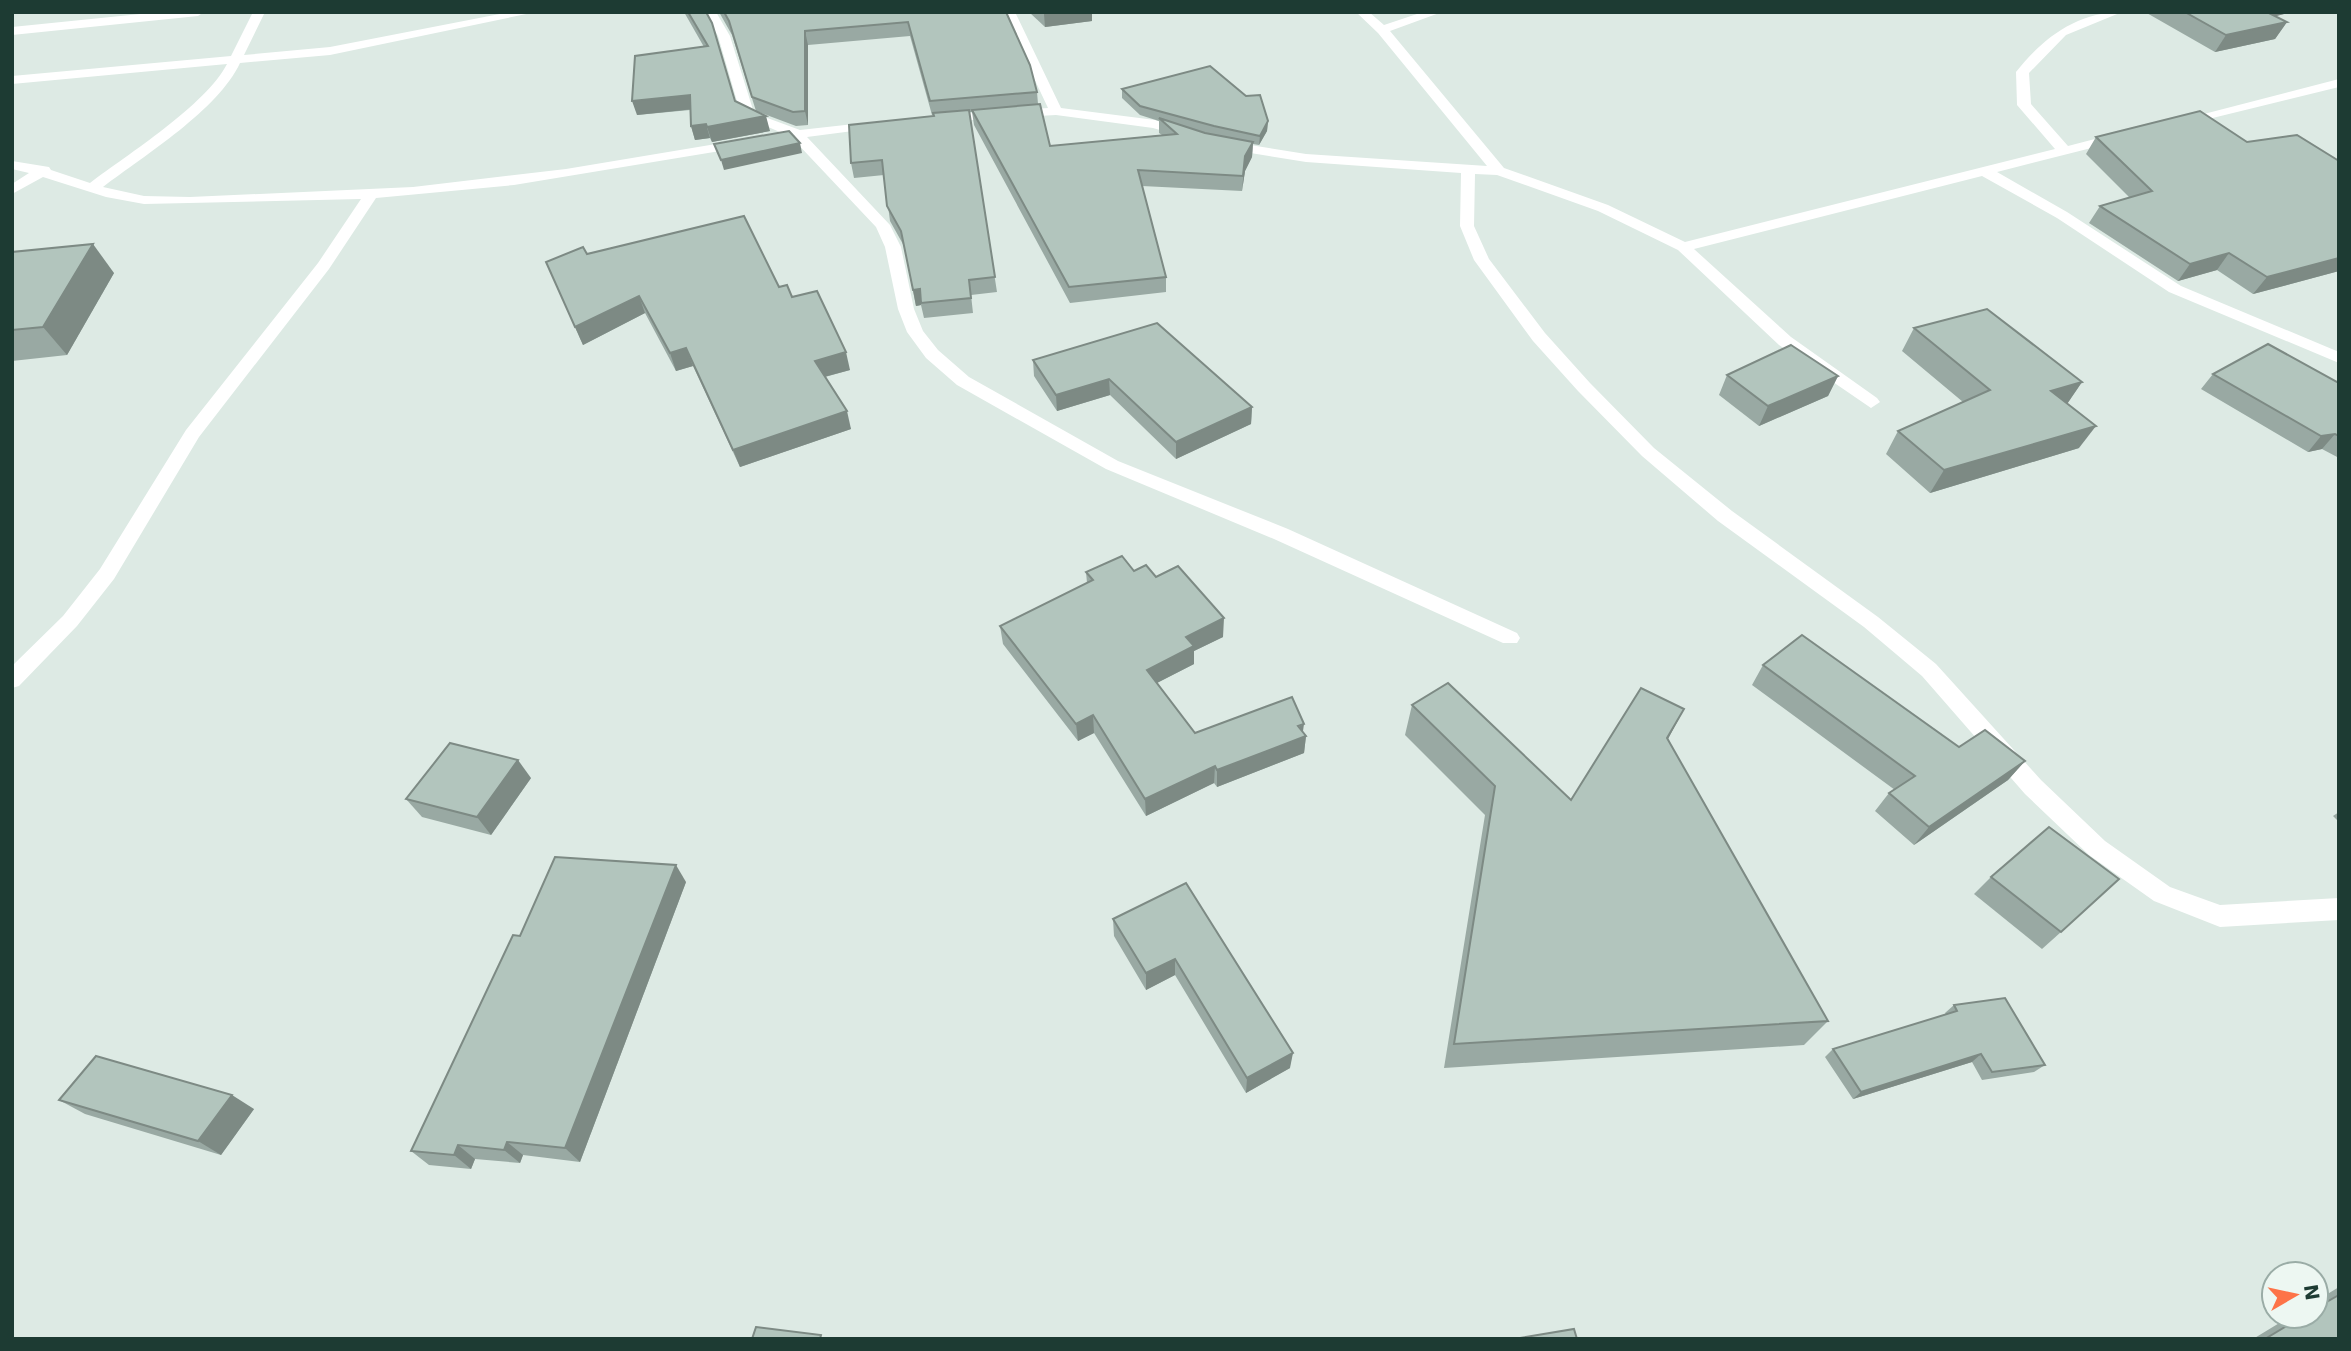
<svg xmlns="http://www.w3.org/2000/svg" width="2351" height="1351" viewBox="0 0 2351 1351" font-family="'DejaVu Sans',sans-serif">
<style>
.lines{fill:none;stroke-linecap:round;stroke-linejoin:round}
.minor{fill:#fff;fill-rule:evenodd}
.wall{fill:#99a9a3}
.shaded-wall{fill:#7d8a84}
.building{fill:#b2c5bd;stroke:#7d8a84;stroke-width:2}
</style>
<rect width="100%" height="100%" fill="#ddeae4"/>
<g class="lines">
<g class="minor">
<polygon points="160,12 204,12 198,16 12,35 12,27"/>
<path d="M 253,12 L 265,12 L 244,55 L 330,47 L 510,12 L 536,12 L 330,55 L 240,63 C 218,110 145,155 103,187 L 144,196 L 190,197 L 413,187 L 566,169 L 782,133 L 741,115 L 718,36 L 704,12 L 716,12 L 730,36 L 754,113 L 800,130 L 881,121 L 883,124 L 876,128 L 807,137 L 890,225 L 901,247 L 914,309 L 923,331 L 938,350 L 969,377 L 1118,461 L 1288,529 L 1517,633 L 1520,638 L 1517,643 L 1503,643 L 1274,539 L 1106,469 L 957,385 L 926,358 L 907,332 L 898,309 L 885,247 L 876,227 L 793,139 L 514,185 L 376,198 L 329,269 L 199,437 L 114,579 L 77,626 L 19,686 L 12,688 L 12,666 L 63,616 L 100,569 L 186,430 L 318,263 L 361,199 L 144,204 L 106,197 L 43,177 L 12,194 L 12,184 L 29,173 L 12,169 L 12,161 L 49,167 L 51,170 L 90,183 C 128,154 206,105 227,64 L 12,84 L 12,76 L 231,56 Z"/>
<polygon points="1003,12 1015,12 1061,108 1155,120 1191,133 1184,137 1153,128 1056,115 938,122 936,119 943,115 1048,108"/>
<path d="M 1356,12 L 1369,12 L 1384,25 L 1423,12 L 1442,12 L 1390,31 L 1504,168 L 1608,205 L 1685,242 L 2055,149 L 2017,105 L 2016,72 C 2043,38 2077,12 2122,12 L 2066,35 L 2029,73 L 2031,104 L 2068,146 L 2118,133 L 2123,134 L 2123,140 L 1997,172 L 2067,212 L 2181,286 L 2339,352 L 2339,363 L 2169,292 L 2057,218 L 1982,176 L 1694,249 L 1791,337 L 1877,398 L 1880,402 L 1871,408 L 1779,345 L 1678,250 L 1598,211 L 1497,175 L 1475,174 L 1474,226 L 1489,259 L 1545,333 L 1590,383 L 1654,448 L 1732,511 L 1878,617 L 1936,664 L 2041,780 L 2105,841 L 2170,887 L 2220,905 L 2339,898 L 2339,920 L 2220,927 L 2154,901 L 2089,855 L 2025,794 L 1922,676 L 1864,627 L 1718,521 L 1642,456 L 1578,391 L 1533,341 L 1474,260 L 1460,226 L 1461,173 L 1306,162 L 1220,148 L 1220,142 L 1225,141 L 1306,154 L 1487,166 L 1378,33 Z"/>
<polygon points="2339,79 2339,87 2180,126 2173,122"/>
</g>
</g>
<g class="wall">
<polygon points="684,12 706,12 735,101 770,131 712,142 710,138 695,140 691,126 690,110 637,115 704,47"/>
<polygon points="719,12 1006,12 1037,92 1038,104 1050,146 1162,135 1159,133 1159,121 1140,115 1122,98 1122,89 1268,121 1267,131 1259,145 1253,144 1252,157 1245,171 1242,191 1142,186 1166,277 1166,292 1070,303 974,125 972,112 969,112 997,292 971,295 973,313 924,318 921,305 916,306 904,246 890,221 884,175 854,178 851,163 934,116 932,115 910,36 808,45 808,125 796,126 756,111 732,35"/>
<polygon points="1029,12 1092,12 1092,21 1045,27"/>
<polygon points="2145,12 2292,12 2275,16 2287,22 2275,39 2215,52"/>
<polygon points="2096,137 2247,142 2339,161 2339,271 2253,294 2217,270 2178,281 2089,223 2100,206 2130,198 2086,154"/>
<polygon points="12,252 114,273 67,355 12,361"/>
<polygon points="587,254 779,287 792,297 850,370 825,377 851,429 740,467 693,366 676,371 645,313 583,345 546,262"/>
<polygon points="1914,328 2082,382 2067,404 2079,448 1930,493 1886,454 1898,431 1963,402 1902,351"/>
<polygon points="1033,360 1252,407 1251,424 1176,459 1110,395 1057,411 1034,376"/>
<polygon points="2213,374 2339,383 2339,458 2322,449 2308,452 2201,389"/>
<polygon points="1727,375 1838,376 1828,396 1759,426 1719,395"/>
<polygon points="1134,571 1156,577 1223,637 1194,651 1194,664 1157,683 1195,733 1302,732 1306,736 1304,753 1217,787 1214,783 1146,816 1094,733 1078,741 1003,644 1000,626 1087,583 1086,572"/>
<polygon points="1763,665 1959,747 2025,761 2008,780 1914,845 1875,811 1889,793 1895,790 1752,685"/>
<polygon points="1412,705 1571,800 1668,740 1828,1021 1804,1045 1444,1068 1485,815 1405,735"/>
<polygon points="531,778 491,835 422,817 406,799"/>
<polygon points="2339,812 2339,822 2333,816"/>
<polygon points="1991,877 2061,932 2042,949 1974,894"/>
<polygon points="686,882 580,1162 523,1155 520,1163 475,1159 471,1169 429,1165 411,1151 520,936"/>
<polygon points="1186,883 1290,1068 1246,1093 1175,975 1146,990 1114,936 1113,919"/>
<polygon points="1954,1005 2045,1065 2034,1072 1982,1080 1972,1062 1853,1099 1825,1057 1833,1049 1946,1015 1945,1013"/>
<polygon points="59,1100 254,1109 221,1155 85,1114"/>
<polygon points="2339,1287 2339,1339 2253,1339 2291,1316 2316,1316 2316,1301"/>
</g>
<g class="shaded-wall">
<polygon points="1053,12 1092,12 1092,21 1045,27 1044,14"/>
<polygon points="2253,12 2292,12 2246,24"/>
<polygon points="2287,22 2275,39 2215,52 2226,35"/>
<polygon points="805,31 808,45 808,125 805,111"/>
<polygon points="690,95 694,109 637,115 632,101"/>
<polygon points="766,116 770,131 712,142 707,127"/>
<polygon points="1268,121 1267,131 1259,145 1260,136"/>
<polygon points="706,124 710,138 695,140 691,126"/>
<polygon points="1253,142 1252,157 1245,171 1242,191 1245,156"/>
<polygon points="800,143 802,153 724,170 721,160"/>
<polygon points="93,244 114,273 67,355 43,327"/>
<polygon points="2229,253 2217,270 2178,281 2190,264"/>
<polygon points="2339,258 2339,271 2253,294 2267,277"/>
<polygon points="920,289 921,305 916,306 913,290"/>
<polygon points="639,296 645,313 583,345 575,327"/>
<polygon points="686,348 693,366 676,371 670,353"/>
<polygon points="846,352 850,370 820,378 815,361"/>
<polygon points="1838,376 1828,396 1759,426 1768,406"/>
<polygon points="1109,379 1110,395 1057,411 1056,395"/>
<polygon points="2082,382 2067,404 2051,391"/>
<polygon points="1252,407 1251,424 1176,459 1176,442"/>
<polygon points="847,411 851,429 740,467 733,450"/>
<polygon points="2096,426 2079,448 1930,493 1944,470"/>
<polygon points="2335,434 2322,449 2308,452 2321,436"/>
<polygon points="1224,618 1223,637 1194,651 1194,664 1147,688 1147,670 1186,637"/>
<polygon points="1684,709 1668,739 1652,767 1667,738"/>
<polygon points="1093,715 1094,733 1078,741 1076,724"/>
<polygon points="1304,724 1302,738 1306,736 1304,753 1217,787 1217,770"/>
<polygon points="518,760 531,778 491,835 477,817"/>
<polygon points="2025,761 2008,780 1914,845 1929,827"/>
<polygon points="1215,766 1214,783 1146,816 1145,799"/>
<polygon points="676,865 686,882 580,1162 565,1148"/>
<polygon points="1175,959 1175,975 1146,990 1146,973"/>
<polygon points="1293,1053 1290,1068 1246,1093 1247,1078"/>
<polygon points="1981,1054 1972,1062 1853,1099 1861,1092"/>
<polygon points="232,1095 254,1109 221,1155 198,1141"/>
<polygon points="507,1142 523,1155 520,1163 504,1150"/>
<polygon points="458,1145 475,1159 471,1169 454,1155"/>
</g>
<g class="building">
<polygon points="688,12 706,12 712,23 735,101 766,116 707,127 706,124 691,126 690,95 632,101 635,56 708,46"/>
<polygon points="724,12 1006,12 1030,65 1037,92 930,101 908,22 805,31 805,111 793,112 752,97 729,21"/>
<polygon points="2185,12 2267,12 2287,22 2226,35"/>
<polygon points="1210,66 1246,96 1260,95 1268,121 1260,136 1214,126 1140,106 1122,89"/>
<polygon points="1040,104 1050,146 1177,134 1159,118 1205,133 1253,142 1245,156 1243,176 1138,170 1166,277 1069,287 972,110"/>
<polygon points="969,110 995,277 969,280 971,298 921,303 920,289 913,290 901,231 887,206 882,160 851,163 849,125 934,116 933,113"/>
<polygon points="2200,111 2247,142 2297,135 2339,161 2339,258 2267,277 2229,253 2190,264 2100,206 2152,191 2096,137"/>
<polygon points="789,131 800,143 721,160 714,144"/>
<polygon points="744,216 779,287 787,285 792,297 817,291 846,352 815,361 847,411 733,450 686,348 670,353 639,296 575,327 546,262 583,247 587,254"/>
<polygon points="93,244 43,327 12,330 12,252"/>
<polygon points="1987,309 2082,382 2051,391 2096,426 1944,470 1898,431 1990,390 1914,328"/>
<polygon points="1157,323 1252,407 1176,442 1109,379 1056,395 1033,360"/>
<polygon points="2268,344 2339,383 2339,436 2335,434 2321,436 2213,374"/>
<polygon points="1791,345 1838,376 1768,406 1727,375"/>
<polygon points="1122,556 1134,571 1146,565 1156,577 1178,566 1224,618 1186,637 1194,646 1147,670 1195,733 1292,697 1304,724 1298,726 1306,736 1217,770 1215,766 1145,799 1093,715 1076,724 1000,626 1093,580 1086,572"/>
<polygon points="1802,635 1959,747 1985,730 2025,761 1929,827 1889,793 1915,776 1763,665"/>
<polygon points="1448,683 1571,800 1641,688 1684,709 1667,738 1828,1021 1454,1044 1495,786 1412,705"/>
<polygon points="450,743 518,760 477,817 406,799"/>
<polygon points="2049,827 2119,879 2061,932 1991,877"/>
<polygon points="555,857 676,865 565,1148 507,1142 504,1150 458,1145 454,1155 411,1151 513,935 520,936"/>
<polygon points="1186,883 1293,1053 1247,1078 1175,959 1146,973 1113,919"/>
<polygon points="2005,998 2045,1065 1992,1072 1981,1054 1861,1092 1833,1049 1957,1011 1954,1005"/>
<polygon points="96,1056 232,1095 198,1141 59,1100"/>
<polygon points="2339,1295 2339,1339 2265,1339 2303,1316 2316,1316 2316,1308"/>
<polygon points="756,1327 821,1335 820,1339 752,1339"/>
<polygon points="1574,1329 1577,1339 1514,1339"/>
</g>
<rect width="2351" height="1351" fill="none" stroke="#1d3b33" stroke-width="28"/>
<g transform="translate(2295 1295) rotate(81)"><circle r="33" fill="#edf7f2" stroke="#9aaca6" stroke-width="2"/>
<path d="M0-5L12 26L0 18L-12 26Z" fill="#fd7348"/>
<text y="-10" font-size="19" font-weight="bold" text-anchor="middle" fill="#1d3b33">N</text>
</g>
</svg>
